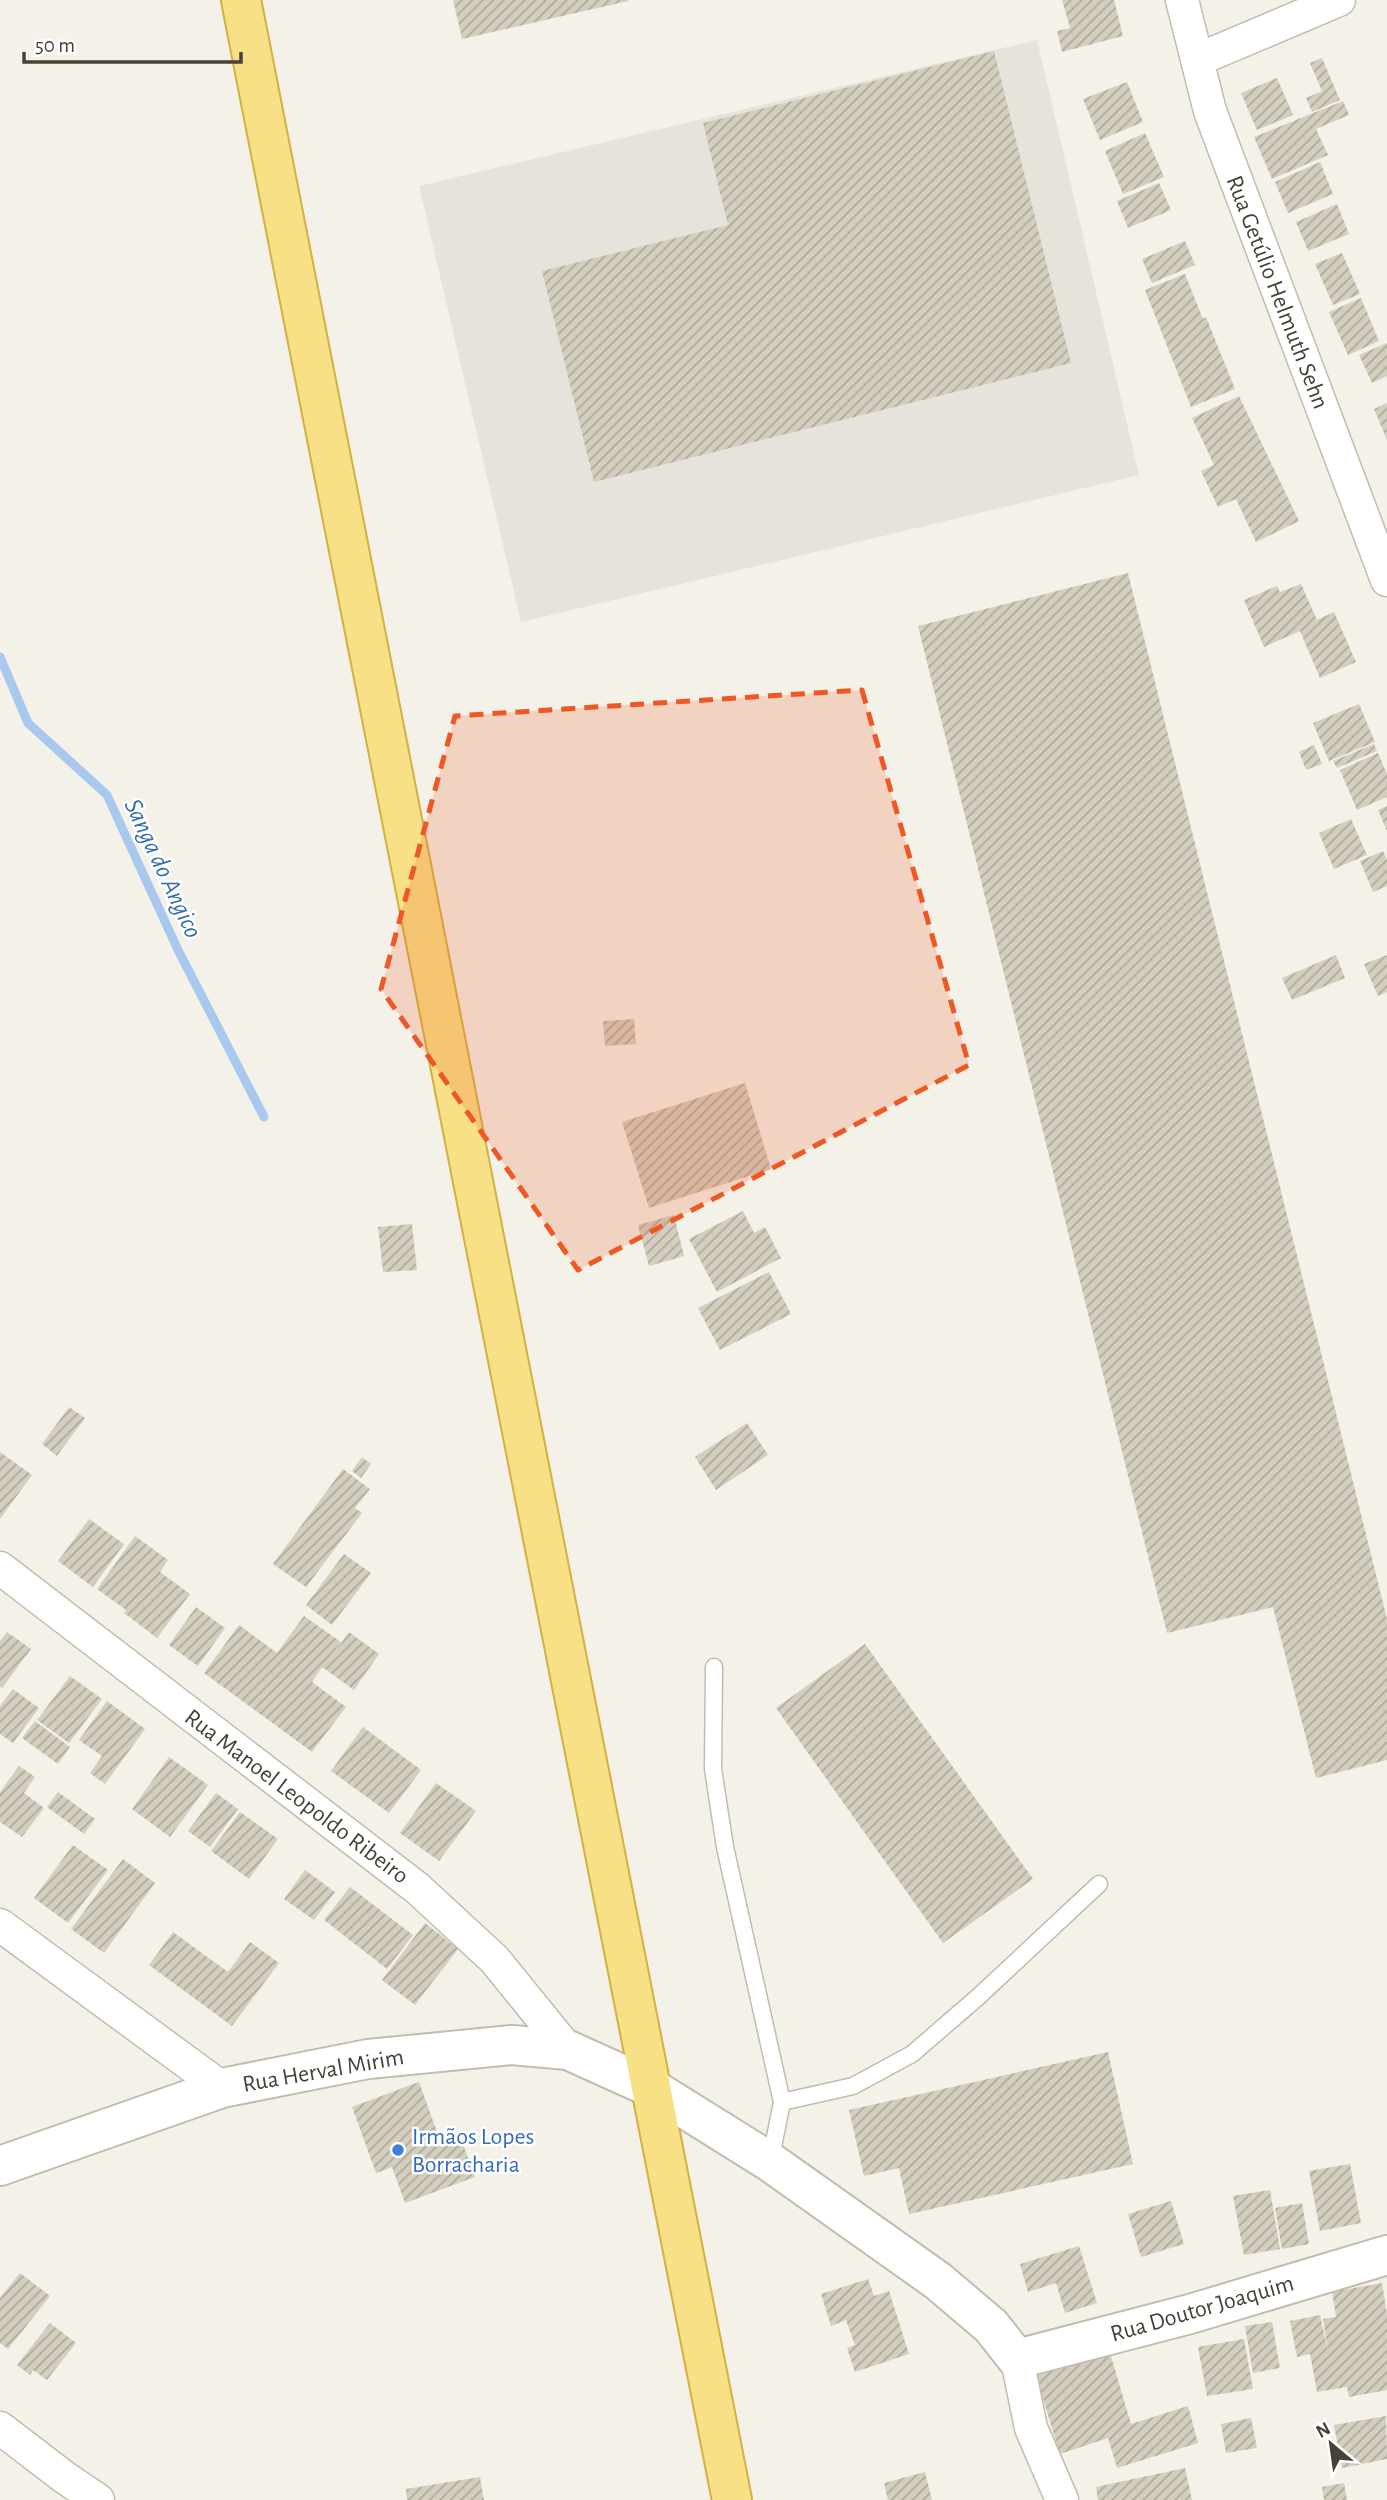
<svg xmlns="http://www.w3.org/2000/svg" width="1387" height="2500" viewBox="0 0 1387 2500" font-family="'Alegreya Sans',sans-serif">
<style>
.industrial{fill:#e6e3dd}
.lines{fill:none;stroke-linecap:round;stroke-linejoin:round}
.stream{stroke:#a8c9ed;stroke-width:9}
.building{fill:url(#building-hatch)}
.service-casing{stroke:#c1bdae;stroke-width:19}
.minor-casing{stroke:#c1bdae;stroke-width:35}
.tertiary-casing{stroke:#c1bdae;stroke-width:42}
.trunk-casing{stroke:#d6af40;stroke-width:42}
.service{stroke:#fff;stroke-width:16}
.minor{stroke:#fff;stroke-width:32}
.tertiary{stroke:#fff;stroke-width:38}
.trunk{stroke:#f8e086;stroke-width:38}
.marked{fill:#ef5824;fill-opacity:0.2;stroke:#ef5824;stroke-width:5;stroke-dasharray:14 9;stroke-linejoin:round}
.shop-dot{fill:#3f7fe0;stroke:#fff;stroke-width:2.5}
.labels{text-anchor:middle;stroke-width:5;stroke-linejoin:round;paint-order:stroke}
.street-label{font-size:24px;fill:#464237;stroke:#fff}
.shop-label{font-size:24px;fill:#366cbe;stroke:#fff;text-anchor:start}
.water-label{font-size:26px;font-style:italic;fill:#356ead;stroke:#fff}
</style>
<defs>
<pattern id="building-hatch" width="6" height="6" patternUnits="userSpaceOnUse" patternTransform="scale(1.75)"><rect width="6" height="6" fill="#d4cebe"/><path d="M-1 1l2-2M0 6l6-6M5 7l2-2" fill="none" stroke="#aea99b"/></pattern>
</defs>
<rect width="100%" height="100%" fill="#f3f1e8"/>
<polygon class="industrial" points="1037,40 1139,475 521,622 419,186"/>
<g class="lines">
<polyline class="stream" points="0,657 28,723 107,795 178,950 264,1117"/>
</g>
<g class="building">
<polygon points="453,0 628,0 628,1 462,39"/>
<polygon points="1062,0 1114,0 1123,36 1062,52 1057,31 1070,28"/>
<polygon points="994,51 1071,363 594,482 542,271 728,225 703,123"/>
<polygon points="1322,58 1340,100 1312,112 1306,98 1322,91 1310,63"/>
<polygon points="1277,78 1293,115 1257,130 1241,93"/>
<polygon points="1127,82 1143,122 1100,140 1083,99"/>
<polygon points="1343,101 1349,115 1316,129 1328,155 1272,179 1254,137"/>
<polygon points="1145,133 1164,177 1123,194 1105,151"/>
<polygon points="1320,162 1333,194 1288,213 1275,182"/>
<polygon points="1159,183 1171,210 1128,228 1117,201"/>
<polygon points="1337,204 1349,234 1308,251 1296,222"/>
<polygon points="1185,241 1195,265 1152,283 1142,259"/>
<polygon points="1342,253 1360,294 1333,305 1315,264"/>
<polygon points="1185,274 1203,319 1206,317 1235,389 1191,407 1145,290"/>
<polygon points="1361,298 1379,341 1348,355 1329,312"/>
<polygon points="1387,343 1387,376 1372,383 1359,355"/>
<polygon points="1239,396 1299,521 1256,542 1236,499 1218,507 1201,471 1214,465 1192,418"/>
<polygon points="1387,403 1387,440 1374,409"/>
<polygon points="1128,573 1387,1619 1387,1760 1316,1778 1273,1607 1167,1633 918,626"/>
<polygon points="1301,584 1317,620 1334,612 1356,662 1320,678 1300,631 1264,647 1244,600 1277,586 1280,592"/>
<polygon points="1359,704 1375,742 1329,761 1313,723"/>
<polygon points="1374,744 1377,751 1337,768 1333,761"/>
<polygon points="1314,745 1322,764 1306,770 1299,752"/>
<polygon points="1378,753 1387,774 1387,797 1357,810 1340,770"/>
<polygon points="1387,806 1387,831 1378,810"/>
<polygon points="1351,819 1367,855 1334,869 1319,833"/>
<polygon points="1383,851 1387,860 1387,886 1373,892 1360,861"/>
<polygon points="1336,955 1345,978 1292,1000 1282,978"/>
<polygon points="1387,955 1387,992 1378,996 1364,964"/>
<polygon points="634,1019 636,1044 605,1046 603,1021"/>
<polygon points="745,1083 771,1169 649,1208 622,1122"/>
<polygon points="743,1211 754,1233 765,1227 781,1258 717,1292 689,1239"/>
<polygon points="674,1215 684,1256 649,1266 638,1225"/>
<polygon points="412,1224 417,1270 383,1272 378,1227"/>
<polygon points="769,1272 791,1314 720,1350 698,1308"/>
<polygon points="69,1407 85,1418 57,1456 42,1444"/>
<polygon points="747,1423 768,1455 716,1490 695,1457"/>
<polygon points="0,1452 32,1475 0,1519"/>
<polygon points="362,1457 371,1464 361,1478 352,1471"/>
<polygon points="343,1469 370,1489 355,1508 362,1513 306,1587 273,1564"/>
<polygon points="89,1519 124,1544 93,1587 58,1561"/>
<polygon points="135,1536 168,1560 160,1572 190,1594 157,1638 124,1613 126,1610 97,1589"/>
<polygon points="344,1554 371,1573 332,1625 306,1605"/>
<polygon points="196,1607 225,1628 198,1666 169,1645"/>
<polygon points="304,1616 341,1642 328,1661 349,1632 379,1654 354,1690 322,1667 312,1682 346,1707 312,1752 204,1673 239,1625 277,1653"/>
<polygon points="7,1632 31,1649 2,1688 0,1686 0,1641"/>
<polygon points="865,1644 1033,1879 943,1943 776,1708"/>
<polygon points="70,1676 102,1699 69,1743 37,1720"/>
<polygon points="13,1689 39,1708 13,1743 0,1734 0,1706"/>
<polygon points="107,1701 145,1729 105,1784 90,1773 102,1756 79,1740"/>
<polygon points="35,1721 70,1747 58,1764 22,1738"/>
<polygon points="363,1727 421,1770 389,1813 331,1771"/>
<polygon points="169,1757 208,1785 170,1837 132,1809"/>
<polygon points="19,1766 35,1777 24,1793 44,1808 22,1837 0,1822 0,1792"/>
<polygon points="436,1783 476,1811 439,1861 400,1833"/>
<polygon points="58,1792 95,1819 84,1834 47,1807"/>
<polygon points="216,1793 238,1809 210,1847 188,1831"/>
<polygon points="240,1812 278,1839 249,1879 211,1851"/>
<polygon points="73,1845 108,1870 68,1923 34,1898"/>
<polygon points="123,1859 155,1883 104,1953 71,1929"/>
<polygon points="305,1870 335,1892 314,1920 284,1899"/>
<polygon points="350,1887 413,1935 387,1969 324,1920"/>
<polygon points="425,1923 458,1949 415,2005 382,1980"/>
<polygon points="173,1932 228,1972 250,1942 279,1963 232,2026 149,1965"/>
<polygon points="1108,2052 1133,2164 909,2214 899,2168 864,2176 849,2110"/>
<polygon points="419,2082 441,2143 460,2136 475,2177 405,2203 392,2167 376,2173 352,2107"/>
<polygon points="1350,2164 1361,2223 1320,2231 1309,2171"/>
<polygon points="1270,2190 1280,2249 1244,2255 1233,2196"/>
<polygon points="1171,2201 1184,2244 1141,2257 1128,2214"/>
<polygon points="1302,2203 1309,2244 1282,2249 1275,2208"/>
<polygon points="1079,2246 1097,2303 1065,2313 1056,2283 1028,2292 1020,2264"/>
<polygon points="20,2273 50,2296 8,2349 0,2343 0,2298"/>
<polygon points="868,2279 874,2296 889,2291 909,2354 855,2372 847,2348 855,2345 846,2320 831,2326 821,2294"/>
<polygon points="1382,2283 1387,2314 1387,2390 1349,2397 1347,2387 1317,2392 1310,2354 1297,2357 1290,2321 1320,2315 1328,2352 1323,2319 1336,2317 1332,2292"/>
<polygon points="1272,2322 1280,2368 1253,2373 1245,2326"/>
<polygon points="50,2323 76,2343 47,2380 33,2370 30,2375 17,2365"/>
<polygon points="1244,2339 1253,2389 1207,2396 1198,2347"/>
<polygon points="1110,2353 1131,2424 1188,2406 1198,2443 1117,2468 1108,2438 1060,2454 1036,2376"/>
<polygon points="1386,2416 1387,2459 1342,2468 1334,2425"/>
<polygon points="1251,2418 1257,2448 1226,2453 1221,2424"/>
<polygon points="1185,2468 1192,2500 1098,2500 1096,2487"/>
<polygon points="925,2472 932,2500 888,2500 884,2483"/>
<polygon points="480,2477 484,2500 407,2500 406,2489"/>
<polygon points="1344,2483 1347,2500 1324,2500 1322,2487"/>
</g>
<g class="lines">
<defs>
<g id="service">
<polyline points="714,1667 713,1769 725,1847 782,2102"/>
<polyline points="770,2162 782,2102 853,2086 912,2054 978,1997 1099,1884"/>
</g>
<g id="minor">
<polyline points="1182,0 1210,111 1387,580"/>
<polyline points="1197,60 1339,0"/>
<polyline points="0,1568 417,1888 494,1959 568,2050"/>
<polyline points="0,1925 222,2088"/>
<polyline points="1017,2359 1031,2428 1062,2500"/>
<polyline points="0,2428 64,2477 98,2500"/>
</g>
<polyline id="tertiary" points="0,2166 222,2088 368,2059 512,2045 568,2050 650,2087 770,2162 938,2281 991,2326 1017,2359 1190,2314 1387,2255"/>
<polyline id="trunk" points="241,0 732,2500"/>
</defs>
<use href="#service" class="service-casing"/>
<use href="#minor" class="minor-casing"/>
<use href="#tertiary" class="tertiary-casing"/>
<use href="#trunk" class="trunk-casing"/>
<use href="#service" class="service"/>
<use href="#minor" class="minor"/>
<use href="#tertiary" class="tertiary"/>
<use href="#trunk" class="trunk"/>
</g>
<path class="marked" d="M 862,690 L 969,1065 L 578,1270 L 381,989 L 455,716 Z"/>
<circle class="shop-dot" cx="398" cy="2150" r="7"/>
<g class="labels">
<g class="street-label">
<text transform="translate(1278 292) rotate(69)" y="8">Rua Getúlio Helmuth Sehn</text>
<text transform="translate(297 1796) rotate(37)" y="8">Rua Manoel Leopoldo Ribeiro</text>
<text transform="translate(323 2070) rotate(-10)" y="8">Rua Herval Mirim</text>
<text transform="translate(1202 2308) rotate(-16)" y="8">Rua Doutor Joaquim</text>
</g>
<g class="shop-label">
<text x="412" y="2144">Irmãos Lopes<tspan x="412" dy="28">Borracharia</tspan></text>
</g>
<g class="water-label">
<text transform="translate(164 868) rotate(65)" y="9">Sanga do Angico</text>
</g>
</g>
<g transform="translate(1331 2444) rotate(331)" stroke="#ffffff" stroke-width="5" paint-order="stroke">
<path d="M0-5L12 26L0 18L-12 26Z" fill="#464237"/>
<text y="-10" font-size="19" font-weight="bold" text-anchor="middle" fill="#464237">N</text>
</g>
<path d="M24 52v10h217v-10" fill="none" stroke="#464237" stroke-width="3.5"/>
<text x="35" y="52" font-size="21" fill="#464237" stroke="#ffffff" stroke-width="5" paint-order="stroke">50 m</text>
</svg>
